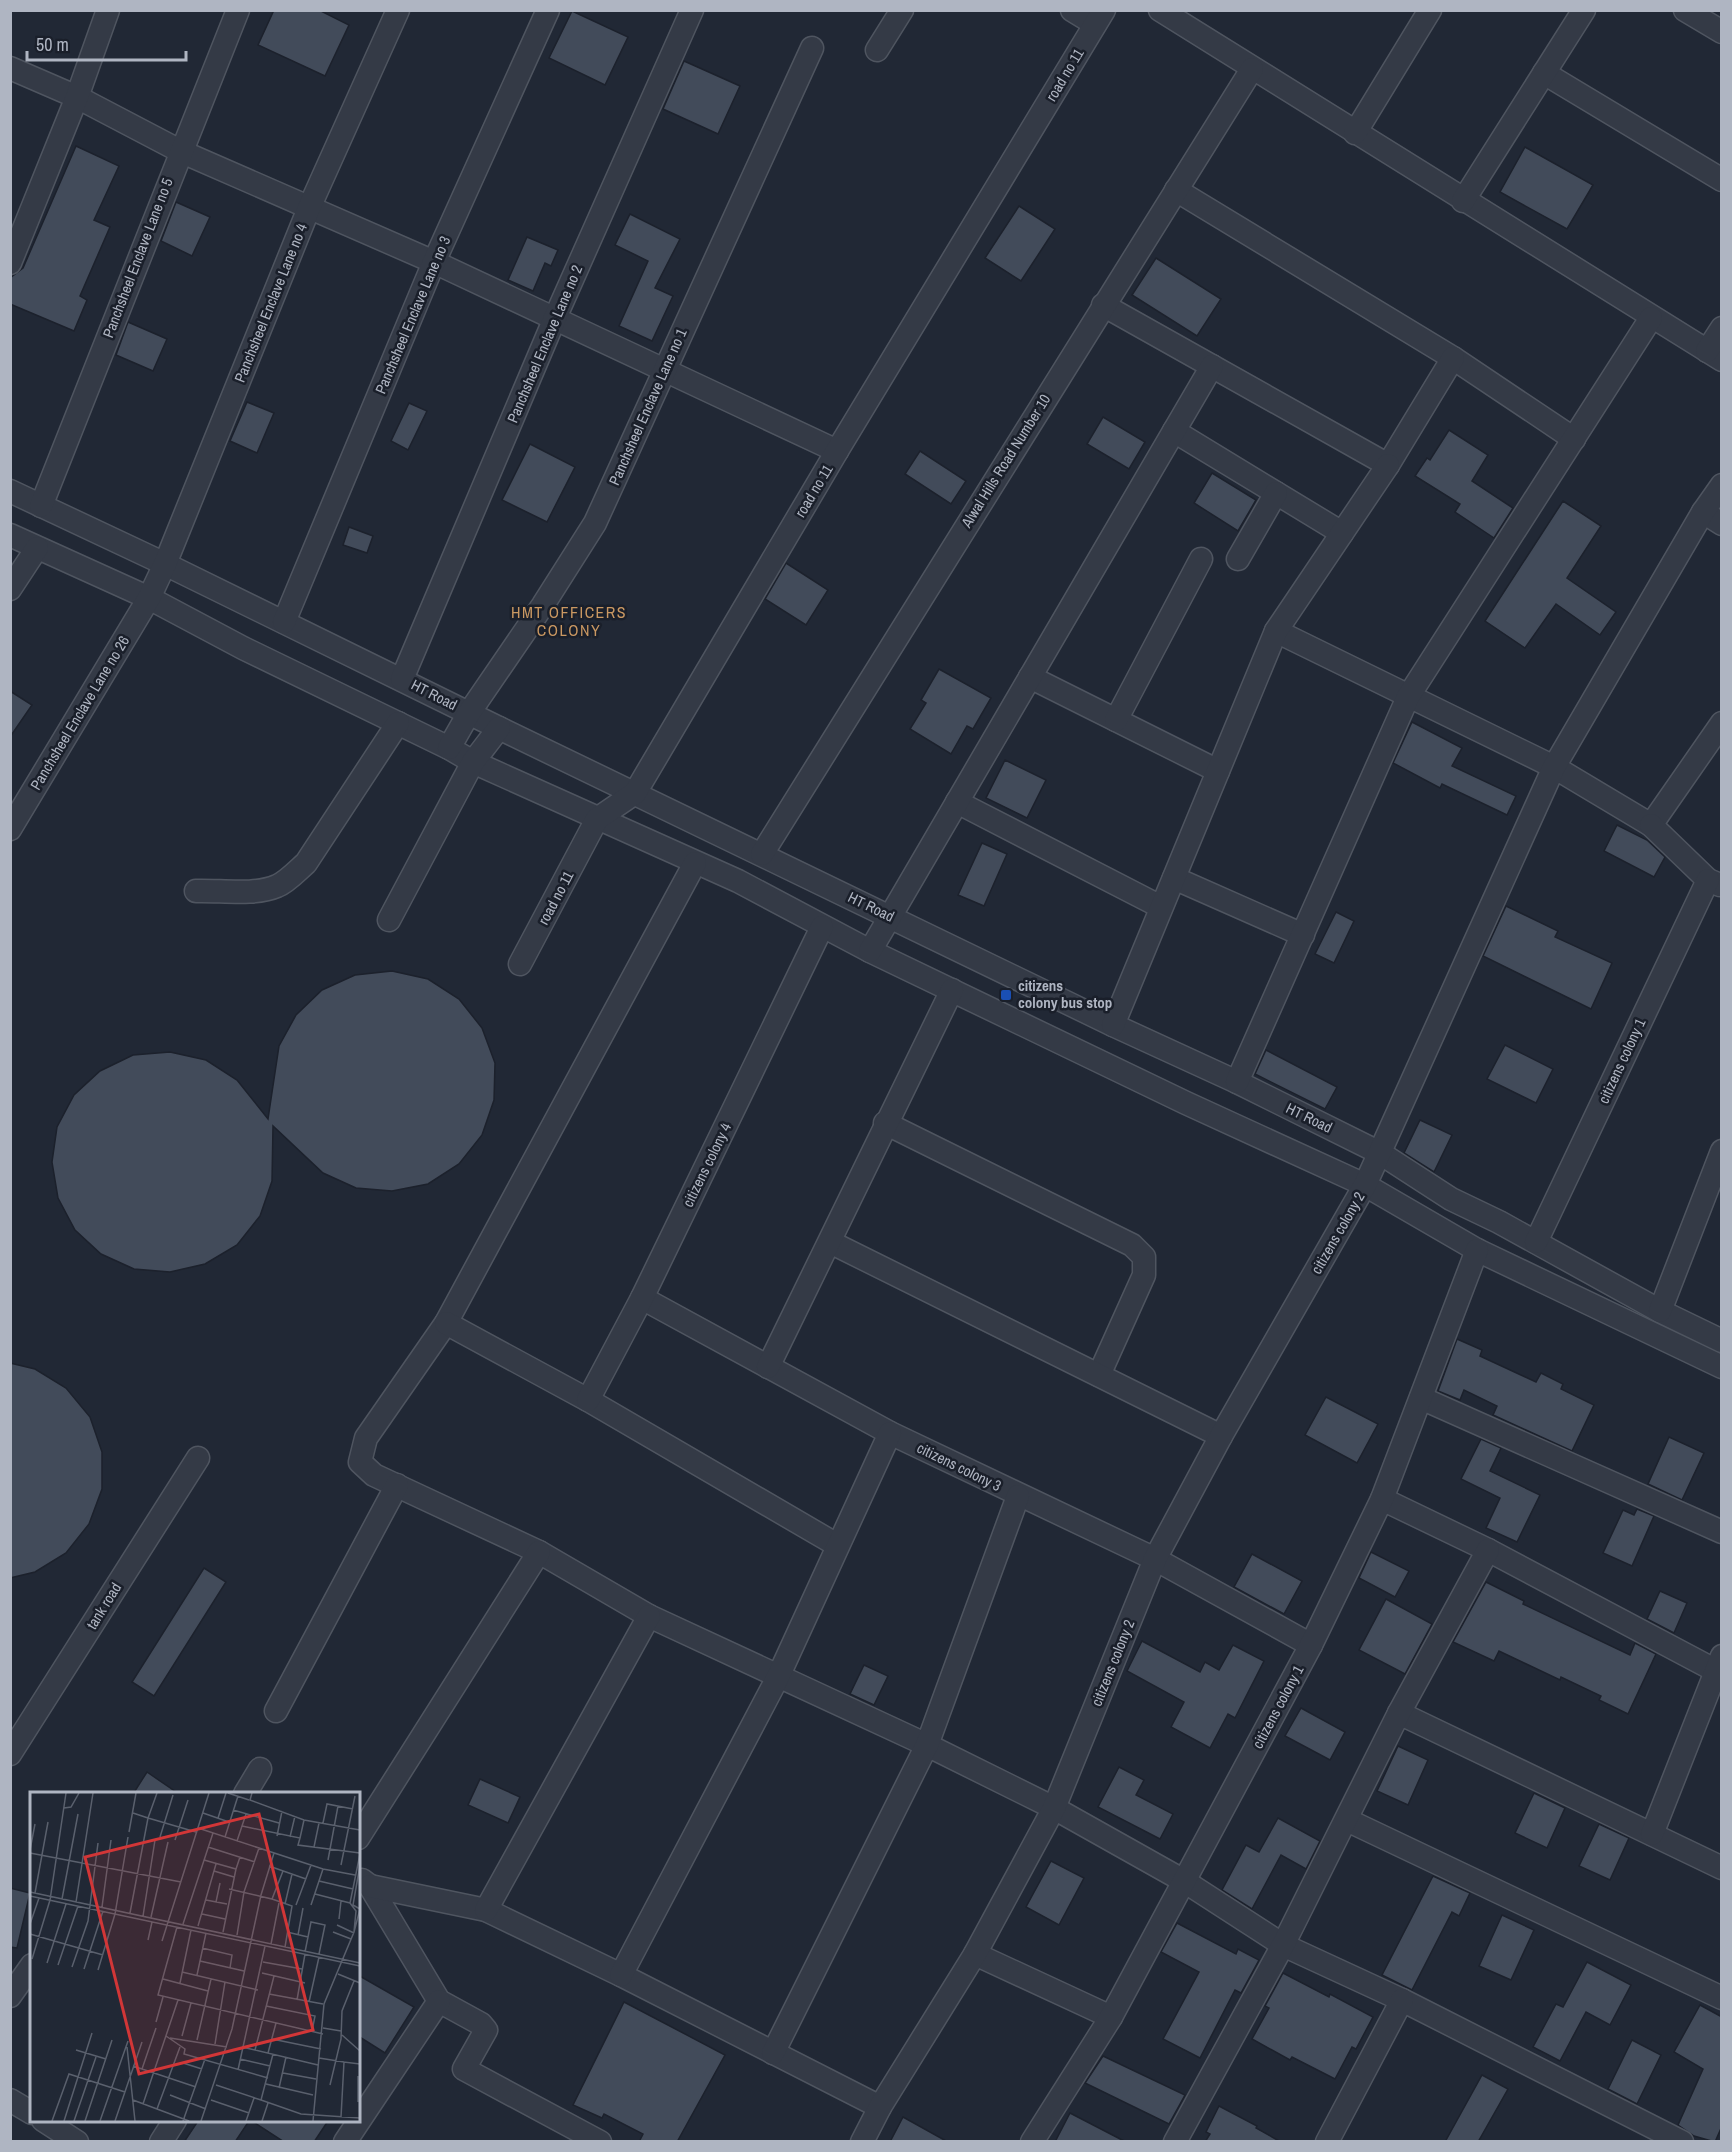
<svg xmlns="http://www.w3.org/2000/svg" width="1732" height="2152" viewBox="0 0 1732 2152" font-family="'Archivo Narrow',sans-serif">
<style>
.building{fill:#424b5a;stroke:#1c212c;stroke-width:1.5}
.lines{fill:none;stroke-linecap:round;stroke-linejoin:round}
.minor-casing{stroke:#4f5560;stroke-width:25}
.minor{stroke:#343a46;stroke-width:22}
.transit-dot{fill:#1a4fb4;stroke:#1a1f2a;stroke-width:2}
.labels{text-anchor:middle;stroke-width:5;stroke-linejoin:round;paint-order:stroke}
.street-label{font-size:15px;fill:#afb5c2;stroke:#1a1f2a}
.poi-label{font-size:15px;font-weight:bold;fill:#afb5c2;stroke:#1a1f2a;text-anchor:start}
.neighbourhood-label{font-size:16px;letter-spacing:1.5px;fill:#ca9862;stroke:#1a1f2a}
.inset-road{fill:none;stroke:#5a606d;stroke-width:1.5}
.view{fill:#d23637;fill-opacity:0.15;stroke:#d23637;stroke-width:3}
.inset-edge{fill:none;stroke:#afb5c2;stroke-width:3}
</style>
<rect width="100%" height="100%" fill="#212835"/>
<g class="building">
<polygon points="274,10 319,10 349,25 325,76 258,45"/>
<polygon points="572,11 628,37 605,85 549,58"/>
<polygon points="684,61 740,86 718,134 663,109"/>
<polygon points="76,146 119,166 94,220 110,227 80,296 87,300 74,331 10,304 10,278 23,268"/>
<polygon points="1525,147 1593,185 1567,229 1500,192"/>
<polygon points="176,202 210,217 192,256 161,241"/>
<polygon points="1019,206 1055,229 1021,281 985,258"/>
<polygon points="630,214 680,239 655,288 673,296 652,341 619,326 648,261 615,245"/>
<polygon points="527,237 558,250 551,266 545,263 533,291 508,280"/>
<polygon points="1156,258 1221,299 1197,336 1132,295"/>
<polygon points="128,322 167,339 153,371 116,355"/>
<polygon points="247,402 274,413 257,453 230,441"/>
<polygon points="409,403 427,411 408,450 391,441"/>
<polygon points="1103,417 1145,442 1129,469 1087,444"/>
<polygon points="1449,430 1488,455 1472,481 1513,508 1494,538 1455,512 1460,504 1415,476 1427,458 1430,460"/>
<polygon points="530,444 575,467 547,522 502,500"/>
<polygon points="920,451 966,481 951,504 905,474"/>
<polygon points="1212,473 1256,500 1238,531 1194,503"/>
<polygon points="1563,501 1601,526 1567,578 1616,612 1600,635 1556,604 1525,648 1485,621"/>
<polygon points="349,527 373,536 367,553 343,545"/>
<polygon points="786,563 828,590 806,625 765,599"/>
<polygon points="939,669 991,698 973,729 967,726 951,754 910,729 926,703 921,700"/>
<polygon points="10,691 32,705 10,737"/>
<polygon points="1412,722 1462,748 1452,766 1516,796 1507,815 1442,784 1440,788 1393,763"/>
<polygon points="1005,760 1046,780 1027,818 986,798"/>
<polygon points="1617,825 1647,840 1665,857 1654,877 1604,851"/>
<polygon points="982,843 1007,854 984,906 958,895"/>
<polygon points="1506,906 1558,931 1555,937 1612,963 1591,1009 1483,956"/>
<polygon points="1336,912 1354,921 1334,963 1315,954"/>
<polygon points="392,971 428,979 459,999 482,1028 495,1063 494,1100 482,1135 459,1164 428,1184 392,1191 356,1188 323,1173 273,1126 272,1181 260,1216 237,1245 205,1264 170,1272 134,1269 101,1254 75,1230 58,1198 52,1162 57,1127 74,1095 100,1071 133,1055 170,1052 206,1060 237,1080 268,1119 279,1046 296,1015 322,990 355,975"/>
<polygon points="1505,1045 1553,1069 1536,1103 1487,1079"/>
<polygon points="1266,1050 1337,1087 1325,1109 1255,1074"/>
<polygon points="1420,1120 1452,1135 1434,1172 1404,1153"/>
<polygon points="1457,1339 1482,1350 1480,1356 1536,1382 1541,1373 1563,1384 1561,1389 1594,1405 1572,1451 1493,1415 1497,1406 1464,1390 1460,1400 1438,1391"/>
<polygon points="10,1363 35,1369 66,1388 90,1417 102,1452 102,1489 89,1524 66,1553 35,1572 10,1578"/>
<polygon points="1326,1397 1378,1424 1357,1463 1305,1435"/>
<polygon points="1669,1437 1704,1453 1682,1500 1648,1484"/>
<polygon points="1481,1439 1501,1448 1490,1471 1540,1495 1517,1542 1486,1528 1500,1498 1461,1479"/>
<polygon points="1637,1509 1654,1516 1632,1566 1603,1553 1623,1510 1634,1515"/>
<polygon points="1371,1552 1409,1571 1395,1597 1359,1578"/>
<polygon points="1252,1554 1302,1581 1284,1614 1234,1587"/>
<polygon points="204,1568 226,1582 154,1696 132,1682"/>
<polygon points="1486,1582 1524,1601 1523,1604 1630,1655 1635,1643 1656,1654 1628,1714 1599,1700 1601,1696 1561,1677 1560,1680 1499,1651 1494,1661 1453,1642"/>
<polygon points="1660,1591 1687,1603 1674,1633 1647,1619"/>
<polygon points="1386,1599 1432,1624 1405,1674 1359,1650"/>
<polygon points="1142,1641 1200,1672 1205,1662 1219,1670 1233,1645 1264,1661 1235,1718 1228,1714 1210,1748 1171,1727 1184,1702 1127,1671"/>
<polygon points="864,1665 888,1676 874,1705 850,1694"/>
<polygon points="1301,1708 1345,1732 1330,1760 1285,1736"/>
<polygon points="1398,1746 1428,1760 1408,1805 1377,1791"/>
<polygon points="1119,1767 1144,1780 1136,1795 1173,1814 1160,1839 1098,1807"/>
<polygon points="147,1772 179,1794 133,1794"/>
<polygon points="480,1779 520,1797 508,1823 468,1805"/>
<polygon points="1534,1793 1565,1808 1547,1848 1515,1833"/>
<polygon points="1278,1818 1320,1841 1306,1869 1281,1855 1252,1909 1222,1890 1246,1845 1259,1852"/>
<polygon points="1599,1824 1629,1838 1610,1880 1579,1866"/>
<polygon points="1051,1861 1084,1878 1059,1925 1026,1907"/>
<polygon points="1433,1876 1470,1893 1459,1916 1452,1912 1412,1990 1382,1975"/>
<polygon points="10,1888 30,1893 17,1948 10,1947"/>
<polygon points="1502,1915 1534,1930 1511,1980 1479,1966"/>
<polygon points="1177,1923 1236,1954 1238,1949 1259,1960 1241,1993 1235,1990 1200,2058 1163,2039 1199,1972 1161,1952"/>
<polygon points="1587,1962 1631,1985 1610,2025 1586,2012 1560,2061 1533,2047 1556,2004 1563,2007"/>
<polygon points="1283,1973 1329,1997 1330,1994 1373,2017 1356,2049 1352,2047 1335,2079 1292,2057 1290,2060 1252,2039 1269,2008 1265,2006"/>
<polygon points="358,1975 414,2007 385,2053 358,2036"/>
<polygon points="624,2002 725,2055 677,2142 639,2142 643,2134 604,2114 602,2118 573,2105"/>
<polygon points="1700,2005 1722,2017 1722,2126 1715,2142 1694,2136 1678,2125 1703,2069 1674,2052"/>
<polygon points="1632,2040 1661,2055 1637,2104 1608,2089"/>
<polygon points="1103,2056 1185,2095 1169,2124 1085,2083"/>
<polygon points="1482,2075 1508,2089 1478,2142 1445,2142"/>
<polygon points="1219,2106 1257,2126 1256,2128 1281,2142 1205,2142 1210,2134 1206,2132"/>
<polygon points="1070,2113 1126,2142 1055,2142"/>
<polygon points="903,2117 948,2142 890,2142"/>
<polygon points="198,2121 249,2121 235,2142 184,2142"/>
<polygon points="252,2121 328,2121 314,2142 284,2142"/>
</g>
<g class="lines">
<defs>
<g id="minor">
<polyline points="1072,10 1095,24"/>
<polyline points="1160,10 1722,360"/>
<polyline points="1685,10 1722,32"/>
<polyline points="877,50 902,10"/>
<polyline points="10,68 77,97 180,151 434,262 837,451"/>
<polyline points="1544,73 1722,180"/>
<polyline points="1355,133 1430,10"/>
<polyline points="1176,190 1453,358 1574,439"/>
<polyline points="1463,201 1584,10"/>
<polyline points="10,263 77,97 108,10"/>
<polyline points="1103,305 1388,465 1453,358"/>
<polyline points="1707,351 1722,328"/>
<polyline points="1174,431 1342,533"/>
<polyline points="10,491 165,564 499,728 1113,1025 1237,1082 1380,1153 1451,1199 1499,1222 1660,1311 1722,1341"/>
<polyline points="41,506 238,10"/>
<polyline points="1703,512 1722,524"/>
<polyline points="10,535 149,598 243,648 449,748 473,762 738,881 870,951 1186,1103 1365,1185 1477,1250 1722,1367"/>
<polyline points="1238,559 1276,493"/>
<polyline points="10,589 37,548"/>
<polyline points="284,622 434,262 548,10"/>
<polyline points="1276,631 1554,767 1651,825 1722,723"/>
<polyline points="1030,677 1218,771"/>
<polyline points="402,679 555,318 692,10"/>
<polyline points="1116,720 1201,559"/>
<polyline points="449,748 469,713 543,605 595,523 812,48"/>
<polyline points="957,802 1161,907"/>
<polyline points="1651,825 1708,880 1720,885"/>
<polyline points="10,829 149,598 165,564 309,208 398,10"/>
<polyline points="762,854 1252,69"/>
<polyline points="695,863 446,1323 366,1438 360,1462 374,1475 539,1552 649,1616 927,1745 1054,1808 1184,1881 1283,1945 1402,2000 1682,2142"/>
<polyline points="1174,878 1303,935"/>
<path d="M 196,891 C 220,890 254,896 277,886 C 287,882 298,870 306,863 L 398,723"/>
<polyline points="389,920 473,762 499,728"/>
<polyline points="870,951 1212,366"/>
<polyline points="520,964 597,819 635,793 837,451 1104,10"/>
<polyline points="1113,1025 1276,631 1388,465"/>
<polyline points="1237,1082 1408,697 1651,318"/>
<polyline points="885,1123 1132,1245 1144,1257 1144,1275 1099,1375"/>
<polyline points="830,1242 1221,1436"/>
<polyline points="1536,1242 1708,880"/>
<polyline points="642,1298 890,1433 1155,1559 1311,1645"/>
<polyline points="1660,1311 1722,1151"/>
<polyline points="446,1323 588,1400 837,1545"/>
<polyline points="768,1367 952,990"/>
<polyline points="1421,1398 1722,1532"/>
<polyline points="588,1400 642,1298 822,927"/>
<polyline points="1382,1499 1488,1550 1722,1674"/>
<polyline points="276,1711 397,1485"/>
<polyline points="1399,1713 1722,1868"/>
<polyline points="10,1754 198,1458"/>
<polyline points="245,1794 260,1769"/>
<polyline points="1347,1820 1722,1998"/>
<polyline points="1652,1834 1722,1656"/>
<polyline points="358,1838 539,1552"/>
<polyline points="362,1880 370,1886 439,2001 481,2024 486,2030 464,2069 600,2142"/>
<polyline points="370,1886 486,1910 621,1975 880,2107"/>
<polyline points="486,1910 649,1616"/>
<polyline points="975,1954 1111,2017"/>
<polyline points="621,1975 778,1677 890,1433"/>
<polyline points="10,1996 32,1965"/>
<polyline points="773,2053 927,1745 1018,1496"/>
<polyline points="10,2100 32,2113"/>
<polyline points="43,2120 77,2142"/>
<polyline points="161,2142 175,2120"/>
<polyline points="345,2142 439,2001"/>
<polyline points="862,2142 880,2107 975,1954 1054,1808 1155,1559 1221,1436 1365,1185 1554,767 1703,512 1722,485"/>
<polyline points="1032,2142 1111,2017 1311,1645 1382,1499 1477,1250"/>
<polyline points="1175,2142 1283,1945 1399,1713 1488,1550"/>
<polyline points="1327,2142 1402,2000"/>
</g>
</defs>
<use href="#minor" class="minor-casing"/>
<use href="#minor" class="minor"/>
</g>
<rect class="transit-dot" x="1000" y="989" width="12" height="12" rx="3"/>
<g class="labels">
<g class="street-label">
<text transform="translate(1065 75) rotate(-59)" y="5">road no 11</text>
<text transform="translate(138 258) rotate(-69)" y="5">Panchsheel Enclave Lane no 5</text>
<text transform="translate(271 303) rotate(-68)" y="5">Panchsheel Enclave Lane no 4</text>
<text transform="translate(413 315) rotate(-67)" y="5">Panchsheel Enclave Lane no 3</text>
<text transform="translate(545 344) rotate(-67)" y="5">Panchsheel Enclave Lane no 2</text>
<text transform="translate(648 407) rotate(-66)" y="5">Panchsheel Enclave Lane no 1</text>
<text transform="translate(1006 461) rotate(-58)" y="5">Alwal Hills Road Number 10</text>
<text transform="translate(814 491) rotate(-59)" y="5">road no 11</text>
<text transform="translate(434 695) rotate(27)" y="5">HT Road</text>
<text transform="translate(80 713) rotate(-59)" y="5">Panchsheel Enclave Lane no 26</text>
<text transform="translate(556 898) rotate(-62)" y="5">road no 11</text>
<text transform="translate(871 907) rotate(26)" y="5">HT Road</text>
<text transform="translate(1622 1061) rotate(-65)" y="5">citizens colony 1</text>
<text transform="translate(1309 1118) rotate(26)" y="5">HT Road</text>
<text transform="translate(707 1165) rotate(-64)" y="5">citizens colony 4</text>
<text transform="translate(1338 1233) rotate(-60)" y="5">citizens colony 2</text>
<text transform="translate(959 1467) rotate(26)" y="5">citizens colony 3</text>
<text transform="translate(104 1606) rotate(-58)" y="5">tank road</text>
<text transform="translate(1113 1663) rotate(-68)" y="5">citizens colony 2</text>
<text transform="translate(1278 1707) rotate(-62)" y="5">citizens colony 1</text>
</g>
<g class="poi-label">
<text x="1018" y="991">citizens<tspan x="1018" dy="17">colony bus stop</tspan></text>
</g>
<g class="neighbourhood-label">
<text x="569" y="618">HMT OFFICERS<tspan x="569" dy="18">COLONY</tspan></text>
</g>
</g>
<g transform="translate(30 1792)">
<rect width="330" height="330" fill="#212835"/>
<path class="inset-road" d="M 198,1 L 219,8M 222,1 L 220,8 L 274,28 L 330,38M 34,16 L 41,15 L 49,1M 203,18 L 249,31M 103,21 L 118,26 L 127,1M 173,21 L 199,30M 188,26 L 196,1M 293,31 L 297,12 L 323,17M 212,34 L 270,46 L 268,53 L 330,61M 168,36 L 293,77 L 325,83M 99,40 L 106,1M 247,44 L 252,19M 130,45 L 143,3M 195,45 L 208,4M 260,45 L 265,24M 270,46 L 274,28M 145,48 L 158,8M 207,49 L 216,22M 178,55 L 225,70M 284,55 L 289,31M 0,58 L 5,32M 0,61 L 151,90M 174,68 L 206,77 L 210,65M 298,68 L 308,14M 311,73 L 325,4M 239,74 L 276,87M 184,79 L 204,85M 289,89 L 323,97M 199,97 L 242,107 L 253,79M 0,100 L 330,171M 5,101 L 18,30M 285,102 L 320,111M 0,104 L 330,174M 32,107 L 48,22M 242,107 L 262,114 L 255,155M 176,108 L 197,112M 46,110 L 63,1M 186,110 L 190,91M 255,112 L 262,82M 266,113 L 281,73M 281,113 L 293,77M 72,115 L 81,48M 330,117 L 323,113 L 330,73M 100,121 L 118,26 L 166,40M 172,122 L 195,127M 113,124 L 125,48M 121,125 L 138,50M 309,127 L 311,109M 0,132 L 9,106M 153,132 L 183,41M 307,133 L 324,141M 168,134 L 186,72M 147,135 L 128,203 L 293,242M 193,140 L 206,77M 257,140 L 278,145M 303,140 L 321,147M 324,140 L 330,117M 0,142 L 73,163M 207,143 L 214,100 L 229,56M 268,143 L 273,116M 118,148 L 122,130M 132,149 L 179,1M 241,152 L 249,111M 172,156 L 202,163 L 200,176M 275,160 L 281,130 L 295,133 L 289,162M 2,167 L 20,108 L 36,1M 170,169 L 214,179M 233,170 L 272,177M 17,171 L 36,112M 28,173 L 48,114M 42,175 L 58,129 L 68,51M 54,177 L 73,119M 68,178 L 85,122 L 98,45M 152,180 L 228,198M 232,181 L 275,191M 308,182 L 330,191M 167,183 L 176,141M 133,187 L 178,199M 150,191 L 161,138M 239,202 L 293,212M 267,208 L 275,162M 279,210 L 289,165M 236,214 L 285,224 L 282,239M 126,230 L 133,205M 293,236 L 311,239M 312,243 L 330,259M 136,244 L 155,257 L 154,262 L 238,286M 152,244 L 161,211M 140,246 L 197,255M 242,247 L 291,257M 167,248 L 181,187M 185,252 L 195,190M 97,255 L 105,329M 212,255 L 288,273M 46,258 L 76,267M 225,258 L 244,184M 238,261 L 246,231M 243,262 L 231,308 L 271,322 L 330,326M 289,266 L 314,270M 210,267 L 240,274M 153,271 L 172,277M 103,274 L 166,295M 112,277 L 126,236M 208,278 L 235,154M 253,281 L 286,287M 328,284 L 328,310M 236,292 L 283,303M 186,293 L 231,308M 300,293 L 311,247 L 312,219 L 324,189M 249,296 L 256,265M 140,303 L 176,317M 103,308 L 159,329M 181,308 L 219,321M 113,312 L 148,208M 127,317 L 150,255M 311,325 L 314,270 L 330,272M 22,329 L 39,282 L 95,300M 34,329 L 62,241M 44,329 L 66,265M 55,329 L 82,248M 70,329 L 98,249M 85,329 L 112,250M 153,329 L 175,267M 171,329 L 202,237 L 231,103 L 244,61M 216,329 L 224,306M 232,329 L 238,311M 283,329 L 294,212 L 324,140 L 326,119 L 320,111 L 330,62"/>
<path class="view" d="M 229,22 L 283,238 L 109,282 L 55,65 Z"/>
<rect width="330" height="330" class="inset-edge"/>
</g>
<rect width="1732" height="2152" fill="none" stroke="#afb5c2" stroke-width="24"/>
<path d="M27 51v9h159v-9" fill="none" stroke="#afb5c2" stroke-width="3"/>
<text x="36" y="51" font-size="18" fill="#afb5c2" stroke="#1a1f2a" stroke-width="4.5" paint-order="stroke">50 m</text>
</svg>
